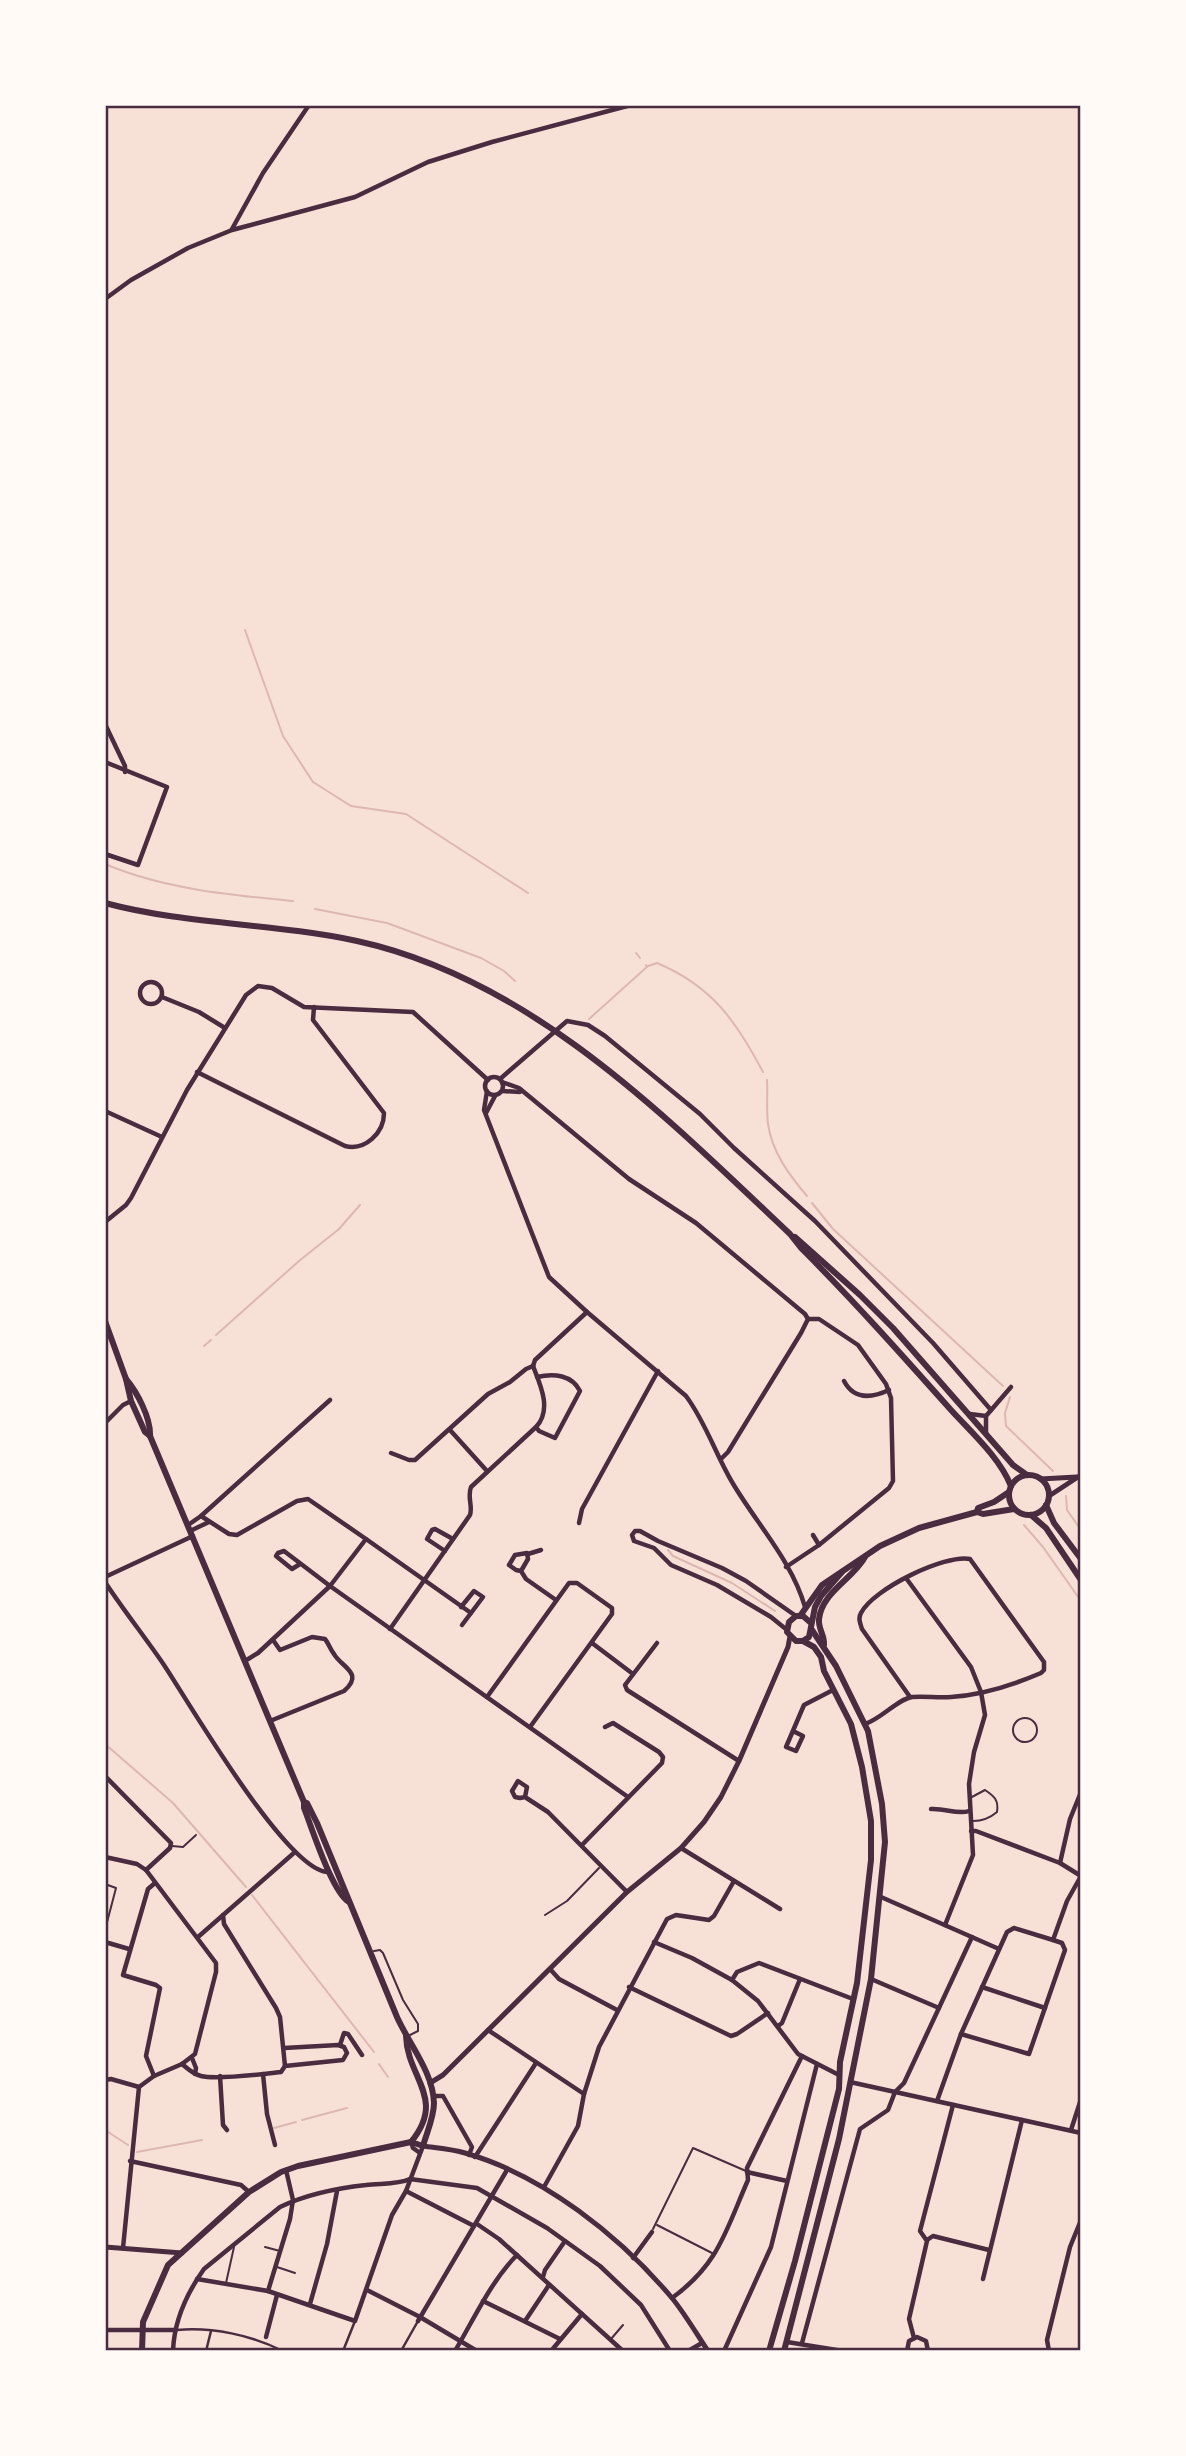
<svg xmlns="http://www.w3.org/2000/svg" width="1186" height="2456" viewBox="0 0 1186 2456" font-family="Barlow,sans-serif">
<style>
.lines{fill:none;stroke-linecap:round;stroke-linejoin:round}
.stream{stroke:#dcb8b0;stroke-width:2}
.service{stroke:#4a2c40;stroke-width:2}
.pedestrian{stroke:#4a2c40;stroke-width:2.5}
.minor{stroke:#4a2c40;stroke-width:4.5}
.secondary{stroke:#4a2c40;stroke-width:5}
.primary{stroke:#4a2c40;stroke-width:6}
.neatline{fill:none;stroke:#4a2c40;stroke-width:2.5}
</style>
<rect width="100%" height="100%" fill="#f7e1d7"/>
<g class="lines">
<g class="stream">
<polyline points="245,630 283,736 313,782 351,806 406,814 528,893"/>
<path d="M 105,864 C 164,889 230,895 293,901"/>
<polyline points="315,909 387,923 481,958 504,971 515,981"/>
<polyline points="636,953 640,958"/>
<polyline points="646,966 646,965"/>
<path d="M 589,1019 L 648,966 L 657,963 C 712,986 736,1021 763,1072"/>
<path d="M 767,1080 C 768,1093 766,1109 768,1124 C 772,1152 789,1175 807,1196"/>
<polyline points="812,1203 833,1229 1003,1386"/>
<polyline points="216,1335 299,1261 339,1229 360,1205"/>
<polyline points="204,1346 211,1340"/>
<polyline points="1010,1397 1005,1413 1006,1426 1053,1471"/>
<polyline points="1066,1496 1067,1510 1081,1530"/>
<polyline points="1024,1525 1043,1547 1081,1601"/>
<polyline points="668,1550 673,1556 732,1583 775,1611"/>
<polyline points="105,1744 173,1803 246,1887"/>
<polyline points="252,1895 374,2052"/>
<polyline points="379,2064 388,2077"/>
<polyline points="302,2120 347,2108"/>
<polyline points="274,2128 296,2122"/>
<polyline points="105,2130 128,2145"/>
<polyline points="137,2152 202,2140"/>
</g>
<g class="service">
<circle cx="1025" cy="1730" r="12"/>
<path d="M 970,1798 L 985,1790 C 994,1796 999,1800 997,1812 C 990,1818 982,1821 973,1821"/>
<polyline points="172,1846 183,1847 196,1835"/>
<polyline points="105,1884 116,1888 105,1930"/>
<polyline points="545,1915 567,1901 599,1868"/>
<polyline points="374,1951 380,1950 383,1953 403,2000 418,2024 418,2031 410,2035"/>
<polyline points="657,2225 712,2253"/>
<polyline points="653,2229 693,2148 746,2171"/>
<polyline points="265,2247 280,2251"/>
<polyline points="277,2267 295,2273"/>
<polyline points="226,2283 234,2247"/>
<polyline points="611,2339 623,2325"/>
</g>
<g class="pedestrian">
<path d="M 177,2330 C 213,2327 251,2335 283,2351"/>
<polyline points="206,2351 211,2331"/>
<polyline points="343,2351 355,2321"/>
<polyline points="401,2351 418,2321"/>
</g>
<g class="minor">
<polyline points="232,229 263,173 309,105"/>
<polyline points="105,299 131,280 188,248 232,230 355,197 428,162 492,142 631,105"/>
<polyline points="105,724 125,766 125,772"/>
<polyline points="105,762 167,787 138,865 105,854"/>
<circle cx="151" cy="993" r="11"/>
<polyline points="162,997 199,1012 225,1028"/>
<path d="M 197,1072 L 345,1146 C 365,1151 384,1133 384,1113 L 313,1020 L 314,1007"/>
<circle cx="494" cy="1086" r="9"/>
<polyline points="500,1079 567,1021 588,1025 605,1036 700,1114 734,1148 815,1221 933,1343 991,1410"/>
<polyline points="502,1082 519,1088 629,1179 696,1223 805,1314 808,1319 801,1333 728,1452 721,1459"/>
<path d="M 487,1091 L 484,1110 L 549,1277 L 587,1312 L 686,1396 C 706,1423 715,1453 732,1482 C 756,1523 792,1561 805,1607"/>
<polyline points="502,1091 520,1092"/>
<polyline points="105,1111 162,1137"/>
<polyline points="486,1113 495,1096"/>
<polyline points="105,1222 126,1205 131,1198 187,1090 246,995 258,986 272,988 304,1007 413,1012 488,1080"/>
<polyline points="533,1366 535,1360 587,1312"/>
<path d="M 844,1381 C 854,1400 872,1398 889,1390"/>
<polyline points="970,1414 986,1416"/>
<polyline points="105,1423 123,1405 131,1401"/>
<path d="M 536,1427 L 539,1431 L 555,1438 L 580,1391 C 572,1375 554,1373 537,1377"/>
<polyline points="450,1430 487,1471"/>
<polyline points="986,1433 986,1416 1011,1387"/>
<polyline points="391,1453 409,1460 415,1460 488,1394 510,1382 526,1369 533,1366"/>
<polyline points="201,1516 229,1534 237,1535 297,1501 308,1499 366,1539"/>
<polyline points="579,1523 582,1509 658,1371"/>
<polyline points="188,1525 201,1516 330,1400"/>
<polyline points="190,1531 209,1522"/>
<polyline points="813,1535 819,1545"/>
<polyline points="445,1551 427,1539 432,1530 435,1529 453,1539"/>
<polyline points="528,1554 541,1550"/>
<polyline points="300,1564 292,1569 276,1556 278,1553 284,1551 330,1586 366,1539 471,1613 483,1597 474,1591 461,1607"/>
<polyline points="786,1567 819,1545 889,1488 893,1481 891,1398 886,1384 858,1345 819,1319 808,1319"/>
<polyline points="521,1571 528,1559 527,1553 515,1555 509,1565 516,1570 521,1571 526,1579 556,1600"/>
<polyline points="105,1577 193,1536"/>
<polyline points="906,1578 971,1667 981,1692 985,1715 974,1752 969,1784 973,1855 945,1925"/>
<path d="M 105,1582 C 124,1611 145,1637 164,1665 C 188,1701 289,1875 329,1872"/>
<polyline points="462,1625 471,1613"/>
<path d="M 390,1629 L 470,1515 C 473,1506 467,1497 471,1487 L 536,1427 C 552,1410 541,1386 533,1366"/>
<polyline points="787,1630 771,1617 717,1585 671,1565 654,1548 634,1541 632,1535 635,1531 640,1531 658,1541 722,1568 746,1581 796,1616"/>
<polyline points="592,1643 633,1674"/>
<polyline points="657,1643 625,1685 627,1690 739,1761"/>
<polyline points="245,1661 258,1653 330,1586 628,1797"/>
<polyline points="487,1697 569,1583 577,1583 612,1608 612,1614 530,1727"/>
<path d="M 270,1721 L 344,1691 C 365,1673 341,1667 334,1654 C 330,1649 329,1644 325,1639 L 312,1637 L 280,1650 L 273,1640"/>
<path d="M 865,1724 C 881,1719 898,1699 912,1697 C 925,1696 938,1698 951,1697 C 981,1695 1013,1685 1041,1673 L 1044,1670 L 1044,1662 L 970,1559 C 945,1554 873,1589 861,1613 C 858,1618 860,1623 862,1629 L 910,1697"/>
<polyline points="793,1731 803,1736 796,1751 786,1747 804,1705 833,1690"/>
<polyline points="105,1776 171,1843 170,1848 146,1870"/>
<polyline points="525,1797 527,1787 518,1781 512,1791 515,1797 520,1798 525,1797 548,1812 627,1892"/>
<path d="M 931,1809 C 945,1808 958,1815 969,1811"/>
<polyline points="971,1831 976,1831 1060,1863 1081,1876"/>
<polyline points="582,1845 662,1763 663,1757 659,1752 613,1723 605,1727"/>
<polyline points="681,1848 780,1909"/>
<polyline points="105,1857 137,1864 146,1870 216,1963 216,1972 195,2054 182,2064 154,2076 139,2087 123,2248"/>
<polyline points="1060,1863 1070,1819 1081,1792"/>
<polyline points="881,1897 999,1949"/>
<polyline points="223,1915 224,1924 276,2008 280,2017 285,2066"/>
<polyline points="198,1937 295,1852"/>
<polyline points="105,1942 129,1949"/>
<polyline points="654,1942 692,1958 732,1980 758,2001 798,2054 839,2075"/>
<polyline points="550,1969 559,1979 617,2010"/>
<polyline points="871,1979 939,2008"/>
<polyline points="732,1980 737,1972 759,1963 853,1999"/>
<polyline points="629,1987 731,2036 737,2034 768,2013"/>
<polyline points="982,1987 1045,2008"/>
<polyline points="778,2026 782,2023 800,1979"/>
<polyline points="488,2030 584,2094"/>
<polyline points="961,2034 1029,2054 1065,1950 1062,1943 1053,1940"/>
<polyline points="340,2045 344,2033 348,2034 362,2055"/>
<polyline points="192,2058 196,2068 195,2074"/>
<path d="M 182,2064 C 188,2069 193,2074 201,2076 C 217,2080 263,2074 281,2072 L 285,2066 L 343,2060 L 347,2053 L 344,2047 L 338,2045 L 284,2048"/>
<polyline points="263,2074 267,2114 275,2145"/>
<polyline points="154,2076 146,2056 160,1988 156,1985 123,1975 148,1889 155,1883"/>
<polyline points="220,2076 223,2125 227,2130"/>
<polyline points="105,2080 111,2079 139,2087"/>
<polyline points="850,2082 1081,2133"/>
<polyline points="433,2096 443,2096 472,2147 469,2155"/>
<polyline points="937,2101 961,2034 1007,1932 1014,1928 1053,1940 1067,1901 1081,1876"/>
<polyline points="1071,2130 1081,2099"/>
<polyline points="411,2142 413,2148 420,2153"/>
<polyline points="475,2157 536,2063"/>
<polyline points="130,2161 241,2185 249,2192"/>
<polyline points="747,2172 787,2181"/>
<polyline points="410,2179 477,2188 547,2228 600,2266 641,2305 670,2351"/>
<polyline points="544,2187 578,2126 584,2094 599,2047 667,1919 676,1915 709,1920 714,1916 734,1881"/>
<polyline points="406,2191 474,2226"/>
<polyline points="477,2224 499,2239 623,2351"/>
<polyline points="927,2240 933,2236 989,2250"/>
<polyline points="633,2258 652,2232"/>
<polyline points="543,2277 545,2270 565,2241"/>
<polyline points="197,2279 268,2291 355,2321 392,2215 406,2191 423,2146"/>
<polyline points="983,2279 1022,2120"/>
<polyline points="367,2290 420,2317 477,2351"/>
<polyline points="268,2291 290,2219 293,2200 286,2170"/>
<path d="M 672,2298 C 719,2264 726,2230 748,2180 L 747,2168 L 802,2056"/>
<polyline points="483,2301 560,2339"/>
<polyline points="310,2304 327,2244 337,2191"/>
<polyline points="418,2321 507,2170"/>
<polyline points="525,2321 549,2285"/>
<polyline points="105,2330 174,2330"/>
<polyline points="266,2337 277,2295"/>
<polyline points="914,2338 909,2319 927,2241 920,2231 953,2105"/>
<polyline points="787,2342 843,2351"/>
<polyline points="802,2343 860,2129 888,2110 895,2092 904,2083 972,1937"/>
<path d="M 173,2351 C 174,2322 187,2293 204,2269 L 280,2207 C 305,2195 338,2188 366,2185 C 380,2183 397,2185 410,2179"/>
<path d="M 455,2351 C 474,2319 491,2281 517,2255"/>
<polyline points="551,2351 582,2314"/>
<polyline points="688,2351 702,2343"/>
<polyline points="724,2351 771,2247 817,2064"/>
<polyline points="907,2351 909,2341 917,2337 926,2341 928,2351"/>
<polyline points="1049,2351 1047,2340 1070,2247 1081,2220"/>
</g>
<g class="secondary">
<polyline points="1040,1479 1077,1477"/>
<polyline points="1049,1496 1081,1475"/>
<polyline points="430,2083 443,2075 627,1892 681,1848 704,1822 721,1797 739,1761 788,1647 790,1636"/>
<path d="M 423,2146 C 436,2148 451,2149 465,2153 C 543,2175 620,2236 672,2298 C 685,2314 696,2333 708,2351"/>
<polyline points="105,2247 182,2253"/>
</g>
<g class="primary">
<path d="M 105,903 C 187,925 274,923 357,941 C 531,979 665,1116 790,1234 L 801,1248 C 853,1300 902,1355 951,1410 C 972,1433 999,1457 1011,1486"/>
<polyline points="795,1237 860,1295 893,1328 1013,1465 1027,1475"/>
<polyline points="105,1321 126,1379 131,1401 145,1432 150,1436"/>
<path d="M 126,1379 C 137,1392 151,1418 150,1436 L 304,1802 L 304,1808 C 312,1828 332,1892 349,1902"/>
<circle cx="1029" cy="1495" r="20"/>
<polyline points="1046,1505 1054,1523 1081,1559"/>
<polyline points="977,1512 983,1514 1014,1509"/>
<polyline points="1031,1515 1046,1528 1081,1580"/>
<polyline points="800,1616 822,1585 880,1546 919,1528 977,1512 978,1508 994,1502 1009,1492"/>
<polyline points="811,1623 803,1616 796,1616 789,1622 787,1632 796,1641 803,1641 809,1637 815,1607 821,1596 842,1572"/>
<path d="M 824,1645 C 825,1636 818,1629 819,1619 C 822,1592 853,1579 865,1557"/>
<path d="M 406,2036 C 407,2078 447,2098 411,2142"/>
<path d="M 142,2351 L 143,2322 L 168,2265 L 249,2192 L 281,2172 L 298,2166 L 411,2142 L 423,2146 C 427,2132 434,2117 434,2103 C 433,2072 409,2044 397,2017 L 317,1823 L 307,1803 L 304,1802"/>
<polyline points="769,2351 795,2261 839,2089 840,2062 857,1983 871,1860 871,1821 862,1767 851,1724 824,1671 821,1657 814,1647 803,1641"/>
<polyline points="784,2351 839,2139 871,1979 885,1842 882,1804 868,1731 836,1666 812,1630"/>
</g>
</g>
<rect width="1186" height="2456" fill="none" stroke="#fffaf5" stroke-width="214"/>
<rect x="107" y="107" width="972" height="2242" class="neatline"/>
</svg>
